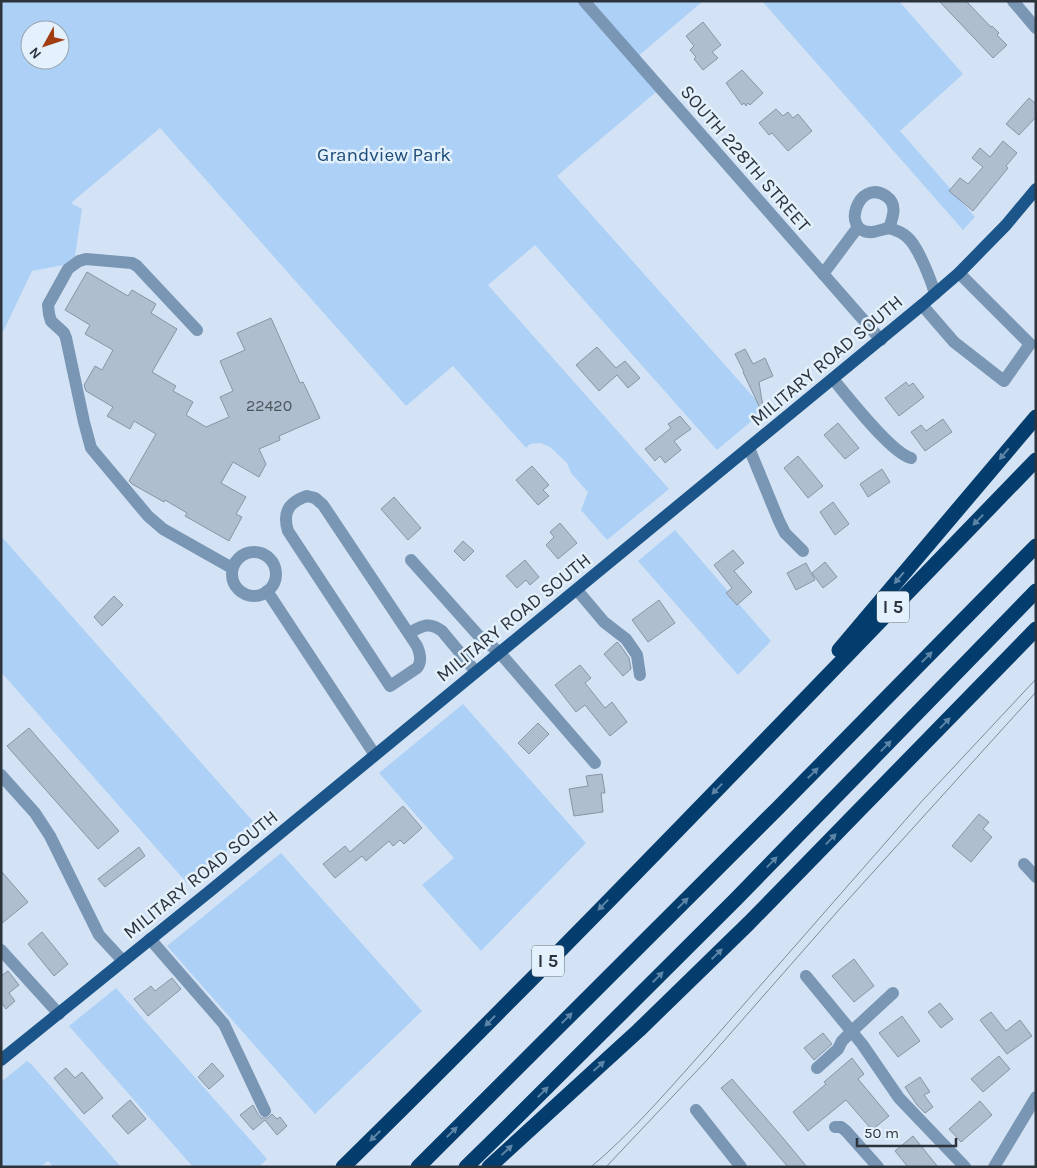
<svg xmlns="http://www.w3.org/2000/svg" width="1037" height="1168" viewBox="0 0 1037 1168" font-family="Karla,sans-serif">
<style>
.green{fill:#add0f6;fill-rule:evenodd}
.building{fill:#aebece;stroke:#8796a6}
.lines{fill:none;stroke-linecap:round;stroke-linejoin:round}
.minor{stroke:#7996b4;stroke-width:12}
.major{stroke:#1b5589;stroke-width:12}
.highway{stroke:#033d6d;stroke-width:15}
.tram{stroke:#7e8996;stroke-width:1}
.oneway{fill:#5d85a7}
.labels{text-anchor:middle;stroke-width:5;stroke-linejoin:round;paint-order:stroke}
.number-label{font-size:16px;fill:#4d565f}
.shield{fill:#e3f0fe;stroke:#646c75;stroke-width:1}
.shield-label{font-size:18px;font-weight:bold;fill:#2d333a}
.park-label{font-size:19px;fill:#1b4b78;stroke:#e3f0fe}
.street-label{font-size:19px;fill:#2d333a;stroke:#e3f0fe}
</style>
<rect width="100%" height="100%" fill="#d3e3f5"/>
<g class="green">
<path d="M 1,1 L 703,1 L 636,58 L 662,87 L 557,176 L 765,410 L 717,450 L 535,245 L 488,285 L 669,489 L 607,540 L 581,510 L 588,492 L 571,473 L 567,463 L 550,447 L 541,443 L 530,444 L 526,448 L 453,366 L 406,406 L 160,128 L 71,203 L 82,209 L 74,263 L 32,271 L 1,336 ZM 30,30 L 60,30 L 60,60 L 30,60 Z"/>
<polygon points="762,1 899,1 963,74 900,131 975,217 963,230"/>
<polygon points="675,530 771,641 738,675 638,561"/>
<polygon points="1,536 257,826 187,883 1,672"/>
<polygon points="463,704 586,843 481,951 422,885 454,858 379,773"/>
<polygon points="281,853 422,1011 315,1114 167,946"/>
<polygon points="116,988 267,1159 259,1167 193,1167 69,1026"/>
<polygon points="27,1061 32,1065 121,1167 53,1167 48,1161 40,1167 1,1167 1,1082"/>
</g>
<g class="building">
<polygon points="939,1 966,1 991,27 992,26 999,33 997,35 1007,45 993,58"/>
<polygon points="703,22 721,45 712,52 718,58 703,70 694,59 696,57 690,50 694,46 686,36"/>
<polygon points="742,70 763,93 750,105 748,103 746,106 744,103 742,105 726,83"/>
<polygon points="1029,98 1036,104 1036,117 1019,135 1006,124"/>
<polygon points="776,109 783,116 788,112 793,118 798,114 812,131 788,151 772,133 769,135 759,123"/>
<polygon points="1003,141 1017,153 1006,166 1008,168 973,211 949,191 960,178 968,184 983,167 972,158 980,148 990,157"/>
<polygon points="87,272 128,296 132,290 156,304 151,313 177,329 152,372 176,386 173,391 193,402 186,415 206,427 229,417 220,397 233,391 220,361 245,350 237,333 271,318 300,383 303,382 320,418 279,436 280,440 259,449 266,464 259,477 233,462 221,483 246,497 236,514 242,517 229,541 185,516 187,513 165,500 164,502 132,484 129,481 156,434 134,421 130,429 107,416 113,407 86,391 84,385 95,366 102,370 113,350 85,334 90,325 65,310"/>
<polygon points="597,347 616,368 625,361 640,378 628,388 617,375 599,391 576,365"/>
<polygon points="745,349 753,364 765,358 773,376 759,382 763,407 760,408 743,372 744,372 735,354"/>
<polygon points="906,382 909,386 913,383 924,397 899,416 885,398"/>
<polygon points="680,416 691,429 674,441 681,450 665,463 660,456 655,461 645,449 671,428 668,424"/>
<polygon points="943,419 952,432 925,451 911,432 921,425 926,431"/>
<polygon points="838,423 859,448 845,459 824,435"/>
<polygon points="798,456 823,486 808,498 784,468"/>
<polygon points="532,466 549,485 543,490 549,496 538,505 516,480"/>
<polygon points="882,469 890,482 868,497 860,484"/>
<polygon points="394,497 421,528 408,540 381,509"/>
<polygon points="833,502 849,524 835,535 820,512"/>
<polygon points="560,523 577,543 558,559 546,545 554,537 550,532"/>
<polygon points="463,541 474,551 464,561 454,551"/>
<polygon points="733,550 744,563 734,571 752,592 737,605 726,593 732,588 714,565"/>
<polygon points="525,560 539,577 530,585 526,580 517,588 506,576"/>
<polygon points="825,562 837,577 823,588 812,573"/>
<polygon points="806,563 815,580 796,590 787,573"/>
<polygon points="114,596 123,605 102,626 94,617"/>
<polygon points="659,600 675,623 648,642 632,620"/>
<polygon points="617,642 620,645 629,658 631,669 623,676 604,654"/>
<polygon points="580,665 591,678 585,683 605,708 612,702 627,722 610,736 585,705 576,712 555,685"/>
<polygon points="538,723 549,734 529,754 518,743"/>
<polygon points="29,728 119,831 98,849 7,746"/>
<polygon points="602,774 605,793 601,793 603,812 574,816 569,789 588,786 586,776"/>
<polygon points="403,806 422,828 404,844 400,840 393,846 389,841 366,861 362,856 335,878 323,864 345,846 350,852"/>
<polygon points="979,814 989,822 983,829 992,837 971,862 952,846"/>
<polygon points="139,847 145,856 105,887 98,879"/>
<polygon points="1,871 28,902 1,924"/>
<polygon points="42,932 68,964 54,976 28,944"/>
<polygon points="854,959 874,986 854,1002 832,976"/>
<polygon points="8,971 19,985 9,993 15,1001 6,1009 1,1002 1,976"/>
<polygon points="172,978 181,989 148,1016 134,999 151,986 155,991"/>
<polygon points="940,1003 953,1019 941,1028 928,1012"/>
<polygon points="991,1012 1006,1031 1020,1020 1032,1036 1007,1054 980,1020"/>
<polygon points="902,1016 920,1041 898,1057 879,1033"/>
<polygon points="823,1033 832,1044 814,1060 804,1048"/>
<polygon points="999,1056 1010,1069 983,1092 971,1079"/>
<polygon points="852,1058 864,1074 858,1079 889,1116 872,1130 846,1100 808,1131 793,1112 826,1084 824,1082"/>
<polygon points="212,1063 224,1076 209,1089 198,1077"/>
<polygon points="66,1068 75,1078 82,1072 103,1098 84,1114 54,1078"/>
<polygon points="920,1077 930,1092 924,1095 933,1107 925,1113 917,1105 905,1087"/>
<polygon points="732,1079 783,1138 807,1167 788,1167 742,1113 721,1088"/>
<polygon points="130,1100 146,1119 128,1134 112,1116"/>
<polygon points="980,1101 992,1115 961,1142 949,1129"/>
<polygon points="253,1105 258,1114 261,1118 268,1118 272,1114 277,1119 280,1117 287,1126 277,1135 265,1120 253,1130 240,1115"/>
<polygon points="913,1136 938,1167 908,1167 895,1151"/>
</g>
<g class="lines">
<g class="minor">
<polyline points="584,1 881,340"/>
<polyline points="1013,1 1036,28"/>
<path d="M 889,228 C 893,217 898,204 886,196 C 858,177 839,235 873,232 C 878,231 884,229 889,228 C 896,230 902,232 907,237 C 918,246 931,280 935,294"/>
<polyline points="823,274 858,227"/>
<polyline points="922,305 954,342 1004,381 1030,344 959,273"/>
<polyline points="197,330 137,266 132,263 86,259 79,261 68,269 48,305 49,314 51,321 64,333 66,338 84,422 91,448 148,516 163,529 232,568"/>
<path d="M 833,379 C 848,397 891,453 911,458"/>
<polyline points="749,448 779,521 785,533 803,551"/>
<path d="M 307,496 L 315,498 L 323,505 L 417,646 C 420,653 422,662 417,668 L 390,686 L 288,531 C 282,512 289,502 307,496 Z"/>
<circle cx="254" cy="574" r="22"/>
<polyline points="411,560 478,635 500,653 595,763"/>
<polyline points="577,590 604,622 626,639 637,655 640,675"/>
<polyline points="267,591 375,755"/>
<path d="M 409,633 C 422,626 429,621 442,631 L 476,672"/>
<polyline points="1,775 35,813 50,836 99,935 123,961"/>
<polyline points="1024,864 1036,877"/>
<polyline points="150,939 224,1024 265,1111"/>
<polyline points="1,950 59,1014"/>
<polyline points="806,976 862,1044 899,1098 965,1167"/>
<polyline points="817,1068 838,1049 842,1041 852,1031 893,993"/>
<polyline points="696,1110 741,1167"/>
<polyline points="835,1127 841,1127 846,1131 878,1167"/>
<polyline points="994,1167 1036,1097"/>
</g>
<polyline class="major" points="1,1060 210,891 922,305 959,273 1006,225 1036,189"/>
<g class="highway">
<polyline points="839,650 1036,417"/>
<path d="M 343,1167 C 579,936 806,697 1036,460"/>
<polyline points="418,1167 778,808 1036,546"/>
<polyline points="466,1167 508,1126 736,899 1036,591"/>
<polyline points="489,1167 639,1030 749,923 1036,629"/>
</g>
<g class="tram">
<path d="M 591,1167 C 629,1135 663,1096 696,1059 L 922,801 L 1036,679"/>
<polyline points="606,1167 708,1059 837,912 1036,692"/>
</g>
</g>
<defs><path id="oneway-solid" d="M-6-.8H1V-3.2L6.5 0L1 3.2V.8H-6Z" transform="scale(1.25)"/></defs>
<g class="oneway">
<use href="#oneway-solid" transform="translate(1004 454) rotate(130)"/>
<use href="#oneway-solid" transform="translate(978 520) rotate(134)"/>
<use href="#oneway-solid" transform="translate(899 578) rotate(130)"/>
<use href="#oneway-solid" transform="translate(927 657) rotate(-45)"/>
<use href="#oneway-solid" transform="translate(945 723) rotate(-46)"/>
<use href="#oneway-solid" transform="translate(886 746) rotate(-46)"/>
<use href="#oneway-solid" transform="translate(813 773) rotate(-45)"/>
<use href="#oneway-solid" transform="translate(717 789) rotate(134)"/>
<use href="#oneway-solid" transform="translate(831 839) rotate(-46)"/>
<use href="#oneway-solid" transform="translate(772 862) rotate(-46)"/>
<use href="#oneway-solid" transform="translate(683 903) rotate(-45)"/>
<use href="#oneway-solid" transform="translate(603 905) rotate(134)"/>
<use href="#oneway-solid" transform="translate(717 954) rotate(-44)"/>
<use href="#oneway-solid" transform="translate(658 977) rotate(-45)"/>
<use href="#oneway-solid" transform="translate(567 1018) rotate(-45)"/>
<use href="#oneway-solid" transform="translate(490 1021) rotate(134)"/>
<use href="#oneway-solid" transform="translate(599 1066) rotate(-42)"/>
<use href="#oneway-solid" transform="translate(543 1092) rotate(-45)"/>
<use href="#oneway-solid" transform="translate(452 1132) rotate(-45)"/>
<use href="#oneway-solid" transform="translate(375 1136) rotate(136)"/>
<use href="#oneway-solid" transform="translate(507 1150) rotate(-43)"/>
</g>
<g class="labels">
<g class="number-label">
<text x="269" y="411">22420</text>
</g>
<g class="shield">
<rect x="877" y="591.5" width="32" height="31" rx="4"/>
<rect x="532" y="945.5" width="32" height="31" rx="4"/>
</g>
<g class="shield-label">
<text x="893" y="613">I 5</text>
<text x="548" y="967">I 5</text>
</g>
<g class="park-label">
<text x="384" y="161">Grandview Park</text>
</g>
<g class="street-label">
<text transform="translate(746 158) rotate(49)" y="7">SOUTH 228TH STREET</text>
<text transform="translate(826 360) rotate(-40)" y="7">MILITARY ROAD SOUTH</text>
<text transform="translate(513 617) rotate(-39)" y="7">MILITARY ROAD SOUTH</text>
<text transform="translate(200 874) rotate(-39)" y="7">MILITARY ROAD SOUTH</text>
</g>
</g>
<rect width="1037" height="1168" fill="none" stroke="#2d333a" stroke-width="5"/>
<g transform="translate(45 45) rotate(230)"><circle r="24" fill="#e3f0fe" stroke="#9aa4b0"/>
<path d="M0-4L9 19L0 12L-9 19Z" fill="#a23d12"/>
<text y="-8" font-size="14" font-weight="bold" text-anchor="middle" fill="#2d333a">N</text>
</g>
<path d="M857 1138v8h99v-8" fill="none" stroke="#2d333a" stroke-width="2.5"/>
<text x="864" y="1138" font-size="15" fill="#2d333a" stroke="#e3f0fe" stroke-width="4" paint-order="stroke">50 m</text>
</svg>
